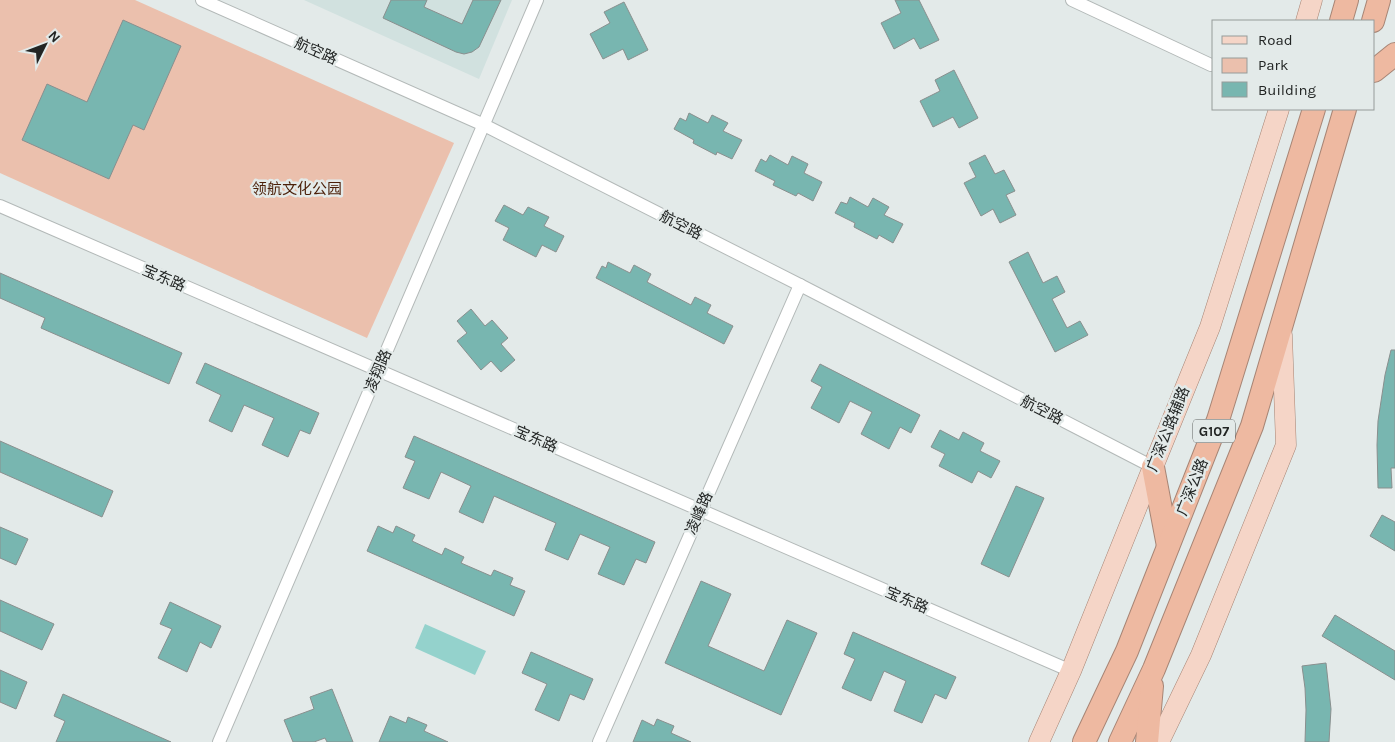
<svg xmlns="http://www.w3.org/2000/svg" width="1395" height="742" viewBox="0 0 1395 742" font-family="Karla,'Noto Sans SC',sans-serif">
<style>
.built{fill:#d1e1df}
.green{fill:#ebc0ad}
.water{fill:#94d2cc}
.building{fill:#78b6b0;stroke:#898f8e}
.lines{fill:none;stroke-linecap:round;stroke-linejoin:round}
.street-casing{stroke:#b3b9b8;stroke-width:14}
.primary-casing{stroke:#a78575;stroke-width:21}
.highway-casing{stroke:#a78575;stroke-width:24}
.street{stroke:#fff;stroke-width:12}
.primary{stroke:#f5d5c7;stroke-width:20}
.highway{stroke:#eeb9a1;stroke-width:22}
.labels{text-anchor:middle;stroke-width:5;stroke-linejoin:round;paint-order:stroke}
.shield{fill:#e3eae9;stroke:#5c605f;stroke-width:1}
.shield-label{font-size:14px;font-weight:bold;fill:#222524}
.street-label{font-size:15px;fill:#222524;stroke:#e3eae9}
.park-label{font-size:15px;fill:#4b1f08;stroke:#e3eae9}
</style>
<rect width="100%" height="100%" fill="#e3eae9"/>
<polygon class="built" points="304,0 512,0 479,79"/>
<polygon class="green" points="0,0 135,0 454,143 367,338 0,173"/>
<polygon class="water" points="425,624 486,651 475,675 415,648"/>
<g class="building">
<polygon points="391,0 427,0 424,7 462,24 473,0 501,0 479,47 472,52 464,54 456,52 383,18"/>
<polygon points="895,0 919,0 939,40 920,49 914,38 894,49 881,23 901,13"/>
<polygon points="624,2 648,50 628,60 623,49 603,59 590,34 610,23 604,12"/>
<polygon points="123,20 181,46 144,130 133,125 109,179 22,140 47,84 87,102"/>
<polygon points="954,70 978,118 959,128 953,117 933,127 920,101 940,91 935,80"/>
<polygon points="689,113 708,123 712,115 728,123 723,131 742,140 732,159 717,152 716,155 693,143 694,140 674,129 680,118 686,121"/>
<polygon points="770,155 788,165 792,156 808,164 804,173 822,182 813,201 798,193 796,196 773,185 775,181 755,171 761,159 766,162"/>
<polygon points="985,155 995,174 1004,170 1015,191 1006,195 1016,215 1000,223 993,209 981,216 964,183 976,177 969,163"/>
<polygon points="850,197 868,207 873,198 889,207 884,215 903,224 893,243 879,235 877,239 854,227 855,223 835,213 841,202 847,204"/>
<polygon points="504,205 523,215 528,207 549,217 544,226 564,236 556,252 542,245 536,257 503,240 509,228 495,221"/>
<polygon points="1028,252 1043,283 1057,276 1065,292 1052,299 1067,328 1080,321 1088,335 1055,352 1009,262"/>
<polygon points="608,262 630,273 634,265 651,274 647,282 691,305 695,297 711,305 707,313 733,326 724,344 596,278 602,266 606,268"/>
<polygon points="0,273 182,353 169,384 41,328 45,318 0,298"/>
<polygon points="471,309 485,326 492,320 508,338 501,344 515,360 501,372 491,361 481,370 457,341 467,333 457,321"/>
<polygon points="1391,350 1395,350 1395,468 1391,468 1392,488 1378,488 1377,445 1378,421 1385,375"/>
<polygon points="205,363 319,413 310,434 300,430 288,457 262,445 274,418 244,405 232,432 209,421 221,395 196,383"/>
<polygon points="820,364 920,415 911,433 900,427 889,449 861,434 872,412 850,401 839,423 811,408 822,387 811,381"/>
<polygon points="940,430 959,440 963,432 984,443 980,451 1000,461 991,478 978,471 972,483 939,466 945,454 931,447"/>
<polygon points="414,436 655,542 646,563 636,559 624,585 598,574 610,547 580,534 568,560 545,550 556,523 519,507 494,496 483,523 459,512 471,486 441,472 429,499 403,488 415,461 405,457"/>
<polygon points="0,441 113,491 102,517 0,472"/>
<polygon points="1016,486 1044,498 1009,577 981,564"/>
<polygon points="1382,515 1395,522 1395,551 1370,536"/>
<polygon points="378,526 393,533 396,526 415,535 412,541 442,555 445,548 464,557 461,563 491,576 494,570 513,578 510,585 525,591 514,616 367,551"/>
<polygon points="0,527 28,539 16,565 0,558"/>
<polygon points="701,581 731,594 708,646 764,671 787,620 817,633 781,715 665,663"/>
<polygon points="0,600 54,624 42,650 0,631"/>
<polygon points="170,602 221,626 211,648 200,642 187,672 158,658 172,629 160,624"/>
<polygon points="1335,615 1395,651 1395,680 1322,636"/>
<polygon points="853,632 956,677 946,699 935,694 922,723 894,711 906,681 884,671 871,701 842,688 855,659 844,654"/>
<polygon points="531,652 593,679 584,700 570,694 559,721 535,710 547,684 522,673"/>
<polygon points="1326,663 1331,709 1329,742 1305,742 1306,710 1305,688 1302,666"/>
<polygon points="0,670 27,682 16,709 0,702"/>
<polygon points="332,689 353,742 327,742 325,738 314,742 293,742 284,720 314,709 310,697"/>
<polygon points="63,694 171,742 56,742 65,721 54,716"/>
<polygon points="390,716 406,723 408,717 427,725 424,731 448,742 379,742"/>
<polygon points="657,719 674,726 671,733 691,742 633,742 642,720 654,726"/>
</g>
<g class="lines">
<defs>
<g id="street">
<polyline points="202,0 484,125 800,285 1153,467"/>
<polyline points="1072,0 1211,65"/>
<polyline points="0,206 1071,671"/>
<polyline points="219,742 537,0"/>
<polyline points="599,742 800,285"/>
</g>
<g id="primary">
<polyline points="1306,21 1312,0"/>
<polyline points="1039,742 1071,671 1153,467 1210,327 1279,109"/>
<polyline points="1159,742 1201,655 1286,445 1282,335"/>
</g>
<g id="highway">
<polyline points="1341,21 1347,0"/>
<polyline points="1373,21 1379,0"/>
<polyline points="1374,71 1395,54"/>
<polyline points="1153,467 1168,546"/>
<polyline points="1084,742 1127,651 1218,420 1314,109"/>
<polyline points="1120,742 1154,669 1252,426 1345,109"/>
<polyline points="1147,742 1152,686"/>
</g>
</defs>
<use href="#street" class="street-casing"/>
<use href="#primary" class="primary-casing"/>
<use href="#highway" class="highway-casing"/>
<use href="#street" class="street"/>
<use href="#primary" class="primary"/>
<use href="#highway" class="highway"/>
</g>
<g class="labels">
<rect class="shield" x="1193" y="419.5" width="42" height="23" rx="4"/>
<g class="shield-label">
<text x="1214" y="436">G107</text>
</g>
<g class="street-label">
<text transform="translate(316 51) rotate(24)" y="5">航空路</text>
<text transform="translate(681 225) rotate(27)" y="5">航空路</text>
<text transform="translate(164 278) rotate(23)" y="5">宝东路</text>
<text transform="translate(378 371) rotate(-67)" y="5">凌翔路</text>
<text transform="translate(1042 410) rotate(27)" y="5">航空路</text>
<text transform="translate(1168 429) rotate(-68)" y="5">广深公路辅路</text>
<text transform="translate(536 439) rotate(23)" y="5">宝东路</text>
<text transform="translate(1192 487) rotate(-68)" y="5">广深公路</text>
<text transform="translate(699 513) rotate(-66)" y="5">凌峰路</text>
<text transform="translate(907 600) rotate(23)" y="5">宝东路</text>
</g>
<g class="park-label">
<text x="297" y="194">领航文化公园</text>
</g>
</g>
<rect x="1212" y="20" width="162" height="90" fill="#e3eae9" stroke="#969b9a"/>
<rect x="1222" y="36" width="25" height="8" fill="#f5d5c7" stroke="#969b9a"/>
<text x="1258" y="45" font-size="15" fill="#222524">Road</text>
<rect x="1222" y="58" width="25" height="15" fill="#ebc0ad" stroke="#969b9a"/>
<text x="1258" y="70" font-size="15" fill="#222524">Park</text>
<rect x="1222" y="82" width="25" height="15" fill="#78b6b0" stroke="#969b9a"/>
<text x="1258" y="95" font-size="15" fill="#222524">Building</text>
<g transform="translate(45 45) rotate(48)" stroke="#e3eae9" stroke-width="4" paint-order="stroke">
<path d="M0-4L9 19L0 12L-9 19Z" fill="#222524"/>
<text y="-8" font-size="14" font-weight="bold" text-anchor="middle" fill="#222524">N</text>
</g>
</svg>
